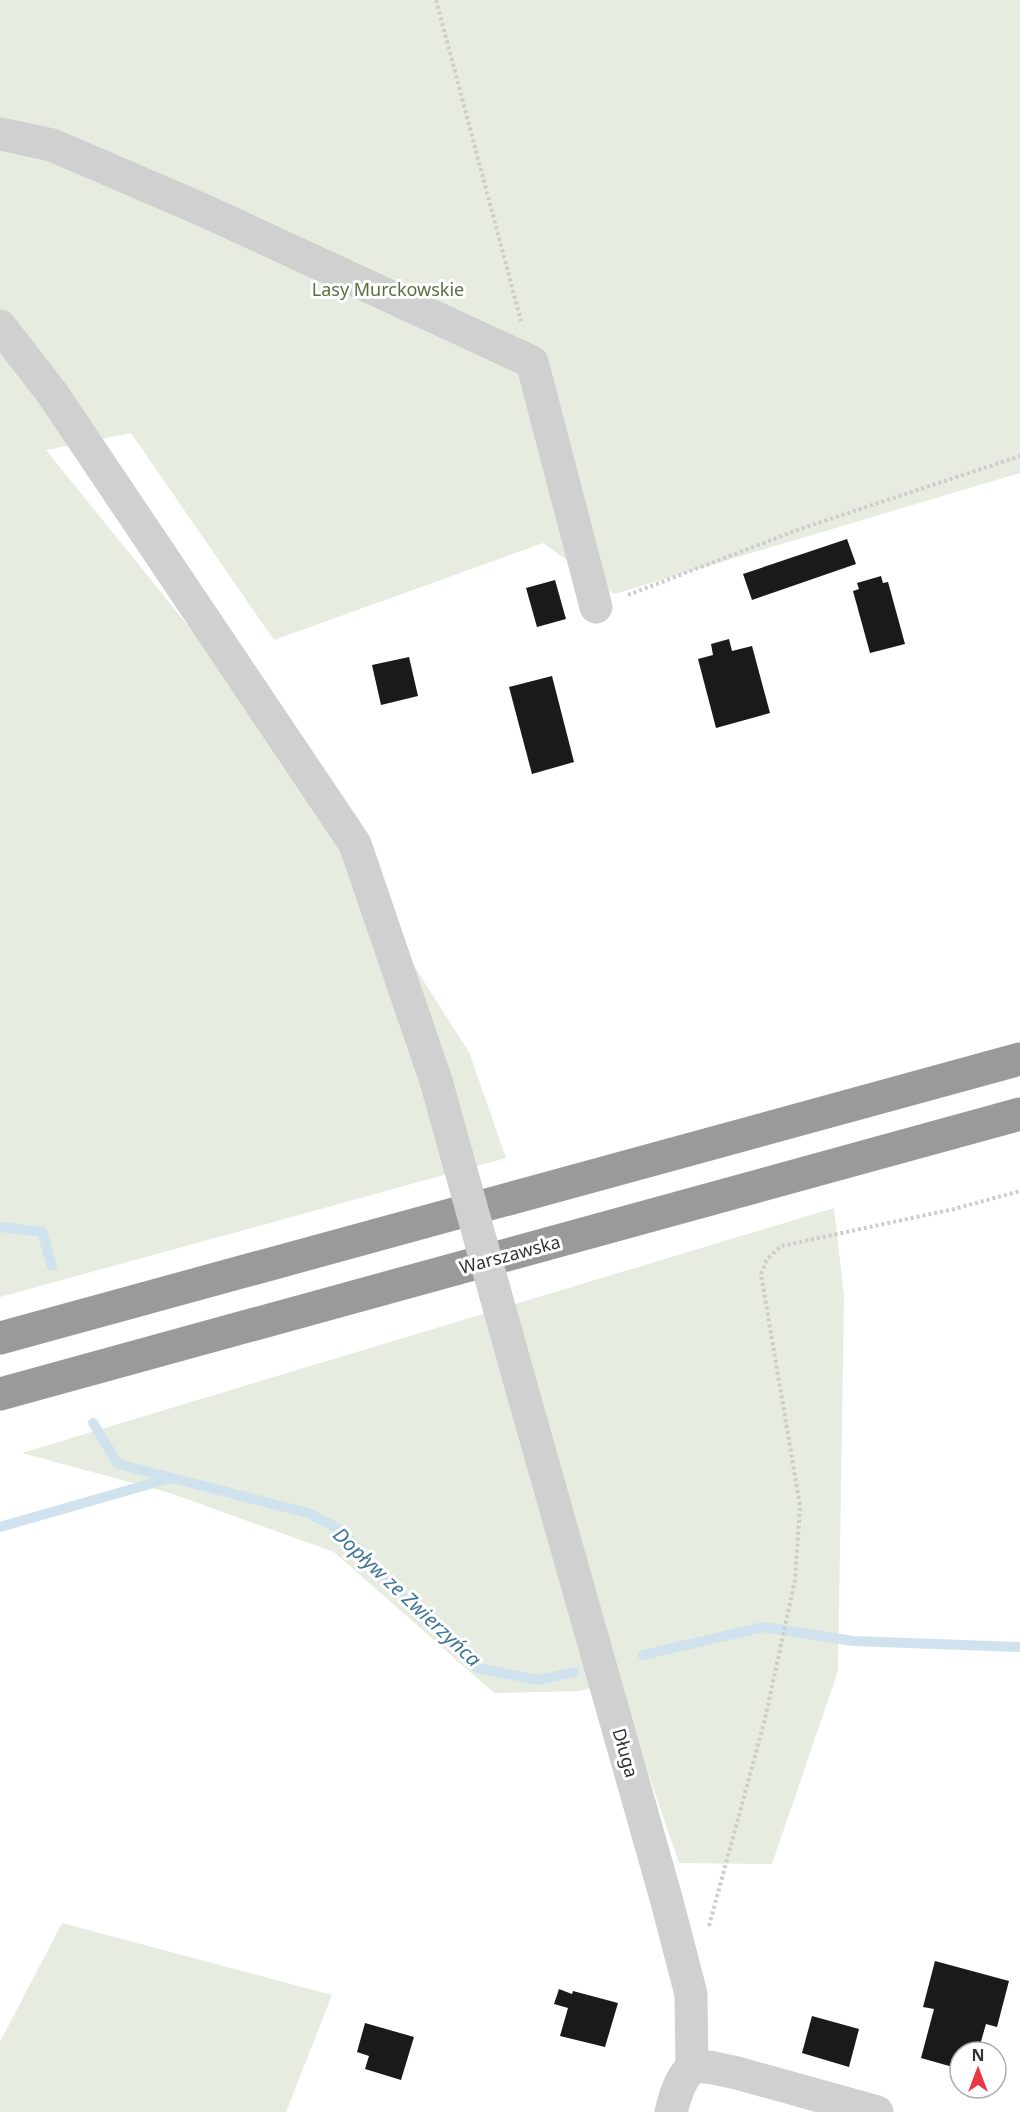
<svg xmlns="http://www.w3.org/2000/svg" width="1020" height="2112" viewBox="0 0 1020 2112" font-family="'Noto Sans',sans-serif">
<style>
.green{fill:#e6ecdf}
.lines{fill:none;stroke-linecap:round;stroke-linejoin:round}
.stream{stroke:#cfe2ee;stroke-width:10}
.building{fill:#1a1a1a}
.path{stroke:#cdcdcd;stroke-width:4;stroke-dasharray:3 3;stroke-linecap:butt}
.minor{stroke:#d0d0d0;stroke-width:33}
.highway{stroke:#9a9a9a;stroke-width:33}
.minor-bridge{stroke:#d0d0d0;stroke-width:33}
.labels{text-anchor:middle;stroke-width:6;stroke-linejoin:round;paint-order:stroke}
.park-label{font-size:18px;fill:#56703f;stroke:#fff}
.street-label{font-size:18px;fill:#333;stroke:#fff}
.water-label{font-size:20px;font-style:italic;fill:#3f7597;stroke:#fff}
</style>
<rect width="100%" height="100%" fill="#fff"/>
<g class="green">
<polygon points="0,0 1020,0 1020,473 614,594 543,543 274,640 131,433 46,450 227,674 469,1052 506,1158 0,1297"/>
<polygon points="834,1208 844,1297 838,1671 772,1864 679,1863 616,1680 580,1691 494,1693 334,1552 170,1493 22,1453"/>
<polygon points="62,1923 332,1995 286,2112 0,2112 0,2042"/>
</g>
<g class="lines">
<g class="stream">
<polyline points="0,1227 42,1232 52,1266"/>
<polyline points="93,1423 118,1464 308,1513 341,1530 415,1611 477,1668 539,1680 574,1672"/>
<polyline points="0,1527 171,1478"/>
<polyline points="643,1655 763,1627 853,1641 1020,1647"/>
</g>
</g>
<g class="building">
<polygon points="847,539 856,564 752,600 743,574"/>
<polygon points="881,576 883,583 888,582 905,644 870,653 853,591 859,589 857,583"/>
<polygon points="555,580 566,619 537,627 526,588"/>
<polygon points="729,639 732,651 752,646 770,713 716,728 698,659 713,655 711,644"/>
<polygon points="409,657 418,696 381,705 372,665"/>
<polygon points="552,676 574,762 532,774 509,687"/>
<polygon points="935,1961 1009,1981 997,2027 986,2024 978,2052 960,2052 960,2069 921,2058 934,2009 923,2007"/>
<polygon points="559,1989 572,1994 573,1991 618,2003 605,2047 560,2036 568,2008 554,2004"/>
<polygon points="812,2016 859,2029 849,2067 802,2053"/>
<polygon points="365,2023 414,2037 401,2080 365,2069 369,2056 357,2052"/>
</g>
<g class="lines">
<g class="path">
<polyline points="436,0 521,321"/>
<polyline points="628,595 800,529 1020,456"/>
<polyline points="709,1926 765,1719 795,1580 800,1506 761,1274 767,1259 781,1246 954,1209 1020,1191"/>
</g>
<g class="minor">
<polyline points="0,134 52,145 203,210 532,362 596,607"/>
<polyline points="0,326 52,393 355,844 436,1081"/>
<path d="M 523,1393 L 666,1898 L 691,1994 L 692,2067 C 680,2079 675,2095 671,2112"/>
<polyline points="692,2067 709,2067 737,2073 877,2112"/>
</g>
<g class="highway">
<polyline points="0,1338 1020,1059"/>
<polyline points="0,1394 1020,1114"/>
</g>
<polyline class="minor-bridge" points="436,1081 523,1393"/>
</g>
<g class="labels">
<g class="park-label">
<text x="388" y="296">Lasy Murckowskie</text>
</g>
<g class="street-label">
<text transform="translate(510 1255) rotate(-15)" y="6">Warszawska</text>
<text transform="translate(625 1753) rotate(74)" y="6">Długa</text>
</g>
<g class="water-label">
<text transform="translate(407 1597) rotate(43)" y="7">Dopływ ze Zwierzyńca</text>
</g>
</g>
<g transform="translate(978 2070)"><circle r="28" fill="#ffffff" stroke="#adadad" stroke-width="1.5"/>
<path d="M0-4.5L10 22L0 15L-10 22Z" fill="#e63946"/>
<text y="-9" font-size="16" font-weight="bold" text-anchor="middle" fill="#333333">N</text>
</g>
</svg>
